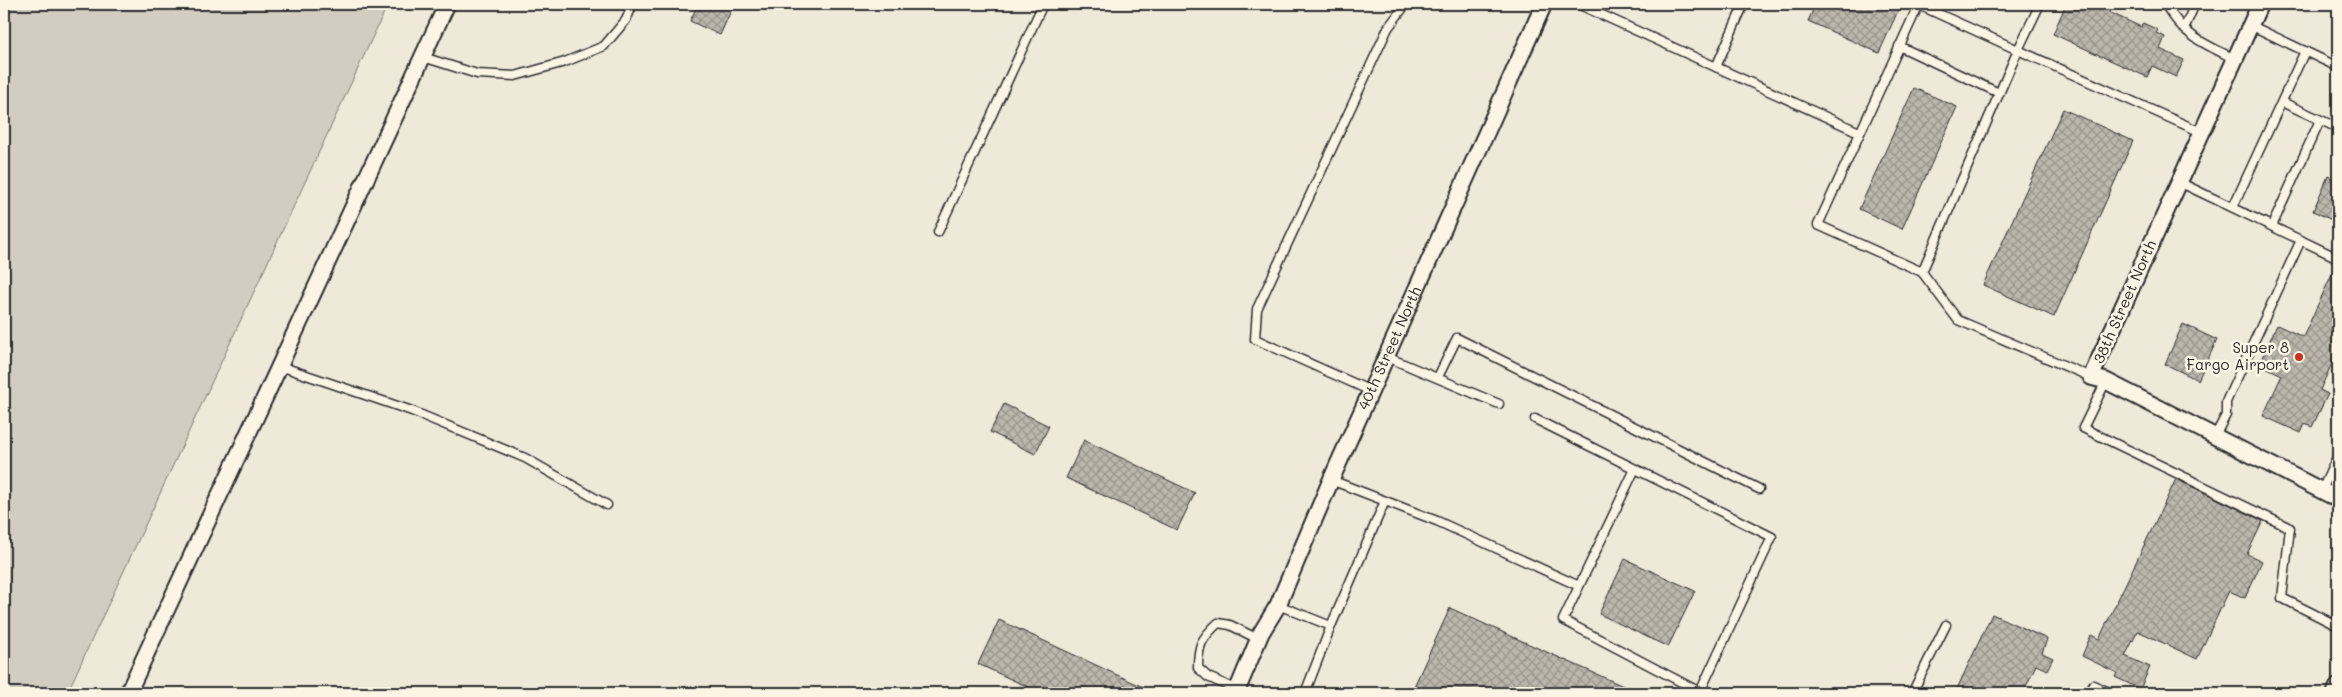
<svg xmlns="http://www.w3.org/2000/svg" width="2342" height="697" viewBox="0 0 2342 697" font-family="Mali,sans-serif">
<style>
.green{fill:#d2cdc0;stroke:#7e7c76}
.building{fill:url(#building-cross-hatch);stroke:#2b2b2b}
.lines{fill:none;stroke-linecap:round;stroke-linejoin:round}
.service-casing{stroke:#2b2b2b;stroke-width:11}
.minor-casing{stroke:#2b2b2b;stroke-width:19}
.service{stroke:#fcf5e5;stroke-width:8}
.minor{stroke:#fcf5e5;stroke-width:15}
.poi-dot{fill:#c8321e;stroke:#fcf5e5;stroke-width:2}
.labels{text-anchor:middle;stroke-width:5;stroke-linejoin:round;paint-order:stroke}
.street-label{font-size:15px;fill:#2b2b2b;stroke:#fcf5e5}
.poi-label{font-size:15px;fill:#2b2b2b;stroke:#fcf5e5;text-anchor:end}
</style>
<defs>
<pattern id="building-cross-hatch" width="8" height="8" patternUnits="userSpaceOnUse" patternTransform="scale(1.25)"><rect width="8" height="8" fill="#bcb7ac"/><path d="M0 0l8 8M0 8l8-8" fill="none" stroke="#99958c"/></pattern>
</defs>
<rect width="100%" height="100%" fill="#efe9da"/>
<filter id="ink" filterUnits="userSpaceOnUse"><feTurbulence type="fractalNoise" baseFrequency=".02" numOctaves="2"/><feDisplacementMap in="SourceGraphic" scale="10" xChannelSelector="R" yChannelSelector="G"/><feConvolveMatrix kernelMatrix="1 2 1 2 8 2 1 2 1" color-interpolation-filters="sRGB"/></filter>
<g filter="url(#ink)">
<polygon class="green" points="4,4 388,4 67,693 4,693"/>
<g class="building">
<polygon points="698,4 734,4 720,35 690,21"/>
<polygon points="1816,4 1901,4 1879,53 1808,21"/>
<polygon points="2066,4 2113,4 2109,12 2141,27 2143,23 2158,30 2156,33 2165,37 2160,49 2184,60 2176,77 2152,66 2147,77 2053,34"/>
<polygon points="1914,88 1957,107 1902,229 1859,209"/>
<polygon points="2063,109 2133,141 2054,317 1983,285"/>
<polygon points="2328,176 2338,181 2338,223 2313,211"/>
<polygon points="2337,263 2338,350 2320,390 2328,394 2312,427 2305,424 2301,433 2263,416 2282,375 2259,364 2277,325 2303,337"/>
<polygon points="2183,324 2217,340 2198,380 2165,364"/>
<polygon points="1004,404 1049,426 1035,454 990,432"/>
<polygon points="1084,440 1195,493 1177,530 1066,478"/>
<polygon points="2176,479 2263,521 2247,554 2262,561 2245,598 2229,591 2197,659 2138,631 2125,656 2150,667 2140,689 2115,677 2117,673 2082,656 2091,635 2099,639"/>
<polygon points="1625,559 1695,591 1668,647 1599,614"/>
<polygon points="1450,608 1513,637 1639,693 1411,693"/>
<polygon points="1992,614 2047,639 2042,653 2053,658 2047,670 2036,665 2023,693 1955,693"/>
<polygon points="999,620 1156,693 1041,693 978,664"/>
</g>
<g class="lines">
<defs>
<g id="service">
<polyline points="1578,4 1716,67 1744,4"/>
<polyline points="1919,4 1818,225 1922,272"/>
<path d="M 2165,4 C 2184,36 2202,43 2235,59"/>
<polyline points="1919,5 2018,50 2040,4"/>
<polyline points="2250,25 2338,67"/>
<polyline points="2184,29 2195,4"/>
<polyline points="1899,46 1999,93"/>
<polyline points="423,57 477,74 515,76 565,62 604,46 626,20 633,4"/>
<polyline points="1716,67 1859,132"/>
<polyline points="2282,102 2338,128"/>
<polyline points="2179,182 2338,258"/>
<polyline points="2233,207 2305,51"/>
<polyline points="2272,226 2320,120"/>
<polyline points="938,232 1043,4"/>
<polyline points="1387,357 1499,404"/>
<polyline points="280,366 412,411 525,458 607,505"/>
<polyline points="1438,377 1457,338 1759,489"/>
<polyline points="2091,377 1958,320 1922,272 2018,50 2201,132"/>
<polyline points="2106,381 2083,428 2290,528 2282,598 2338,626"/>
<polyline points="1371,391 1255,339 1257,309 1388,28 1406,4"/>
<polyline points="1535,419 1772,537 1700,692 1563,620 1635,469"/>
<polyline points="2215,436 2226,415 2226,402 2301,240"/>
<polyline points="1331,480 1437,521 1579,586"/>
<polyline points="2322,490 2338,455"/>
<polyline points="1278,605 1331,626 1305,693"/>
<polyline points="1331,626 1385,501"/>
<path d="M 1237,690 L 1208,677 L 1198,668 C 1198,645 1201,639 1218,623 L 1230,625 L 1258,639"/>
<polyline points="1912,693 1946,625"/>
<polyline points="2089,693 2093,685 2111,693"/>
</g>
<g id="minor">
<polyline points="2260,4 2091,377 2106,381 2338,499"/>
<polyline points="128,693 447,4"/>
<path id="s1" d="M 1236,693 L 1261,633 L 1278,605 L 1331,480 L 1544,4"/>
<polyline points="2335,693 2338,686"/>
</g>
</defs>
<use href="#service" class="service-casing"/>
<use href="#minor" class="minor-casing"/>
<use href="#service" class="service"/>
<use href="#minor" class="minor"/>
</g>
</g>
<circle class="poi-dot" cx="2299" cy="357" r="5"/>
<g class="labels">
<g class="street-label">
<text transform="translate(2125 302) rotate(-66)" y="5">38th Street North</text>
<text dy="5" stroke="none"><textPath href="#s1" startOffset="378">40th Street North</textPath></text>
</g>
<g class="poi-label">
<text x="2289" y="353">Super 8<tspan x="2289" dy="17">Fargo Airport</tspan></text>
</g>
</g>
<rect width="2342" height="697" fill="none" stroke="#fcf5e5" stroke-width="20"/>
<rect x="10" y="10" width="2322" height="677" fill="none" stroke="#2b2b2b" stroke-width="2" filter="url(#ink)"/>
</svg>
